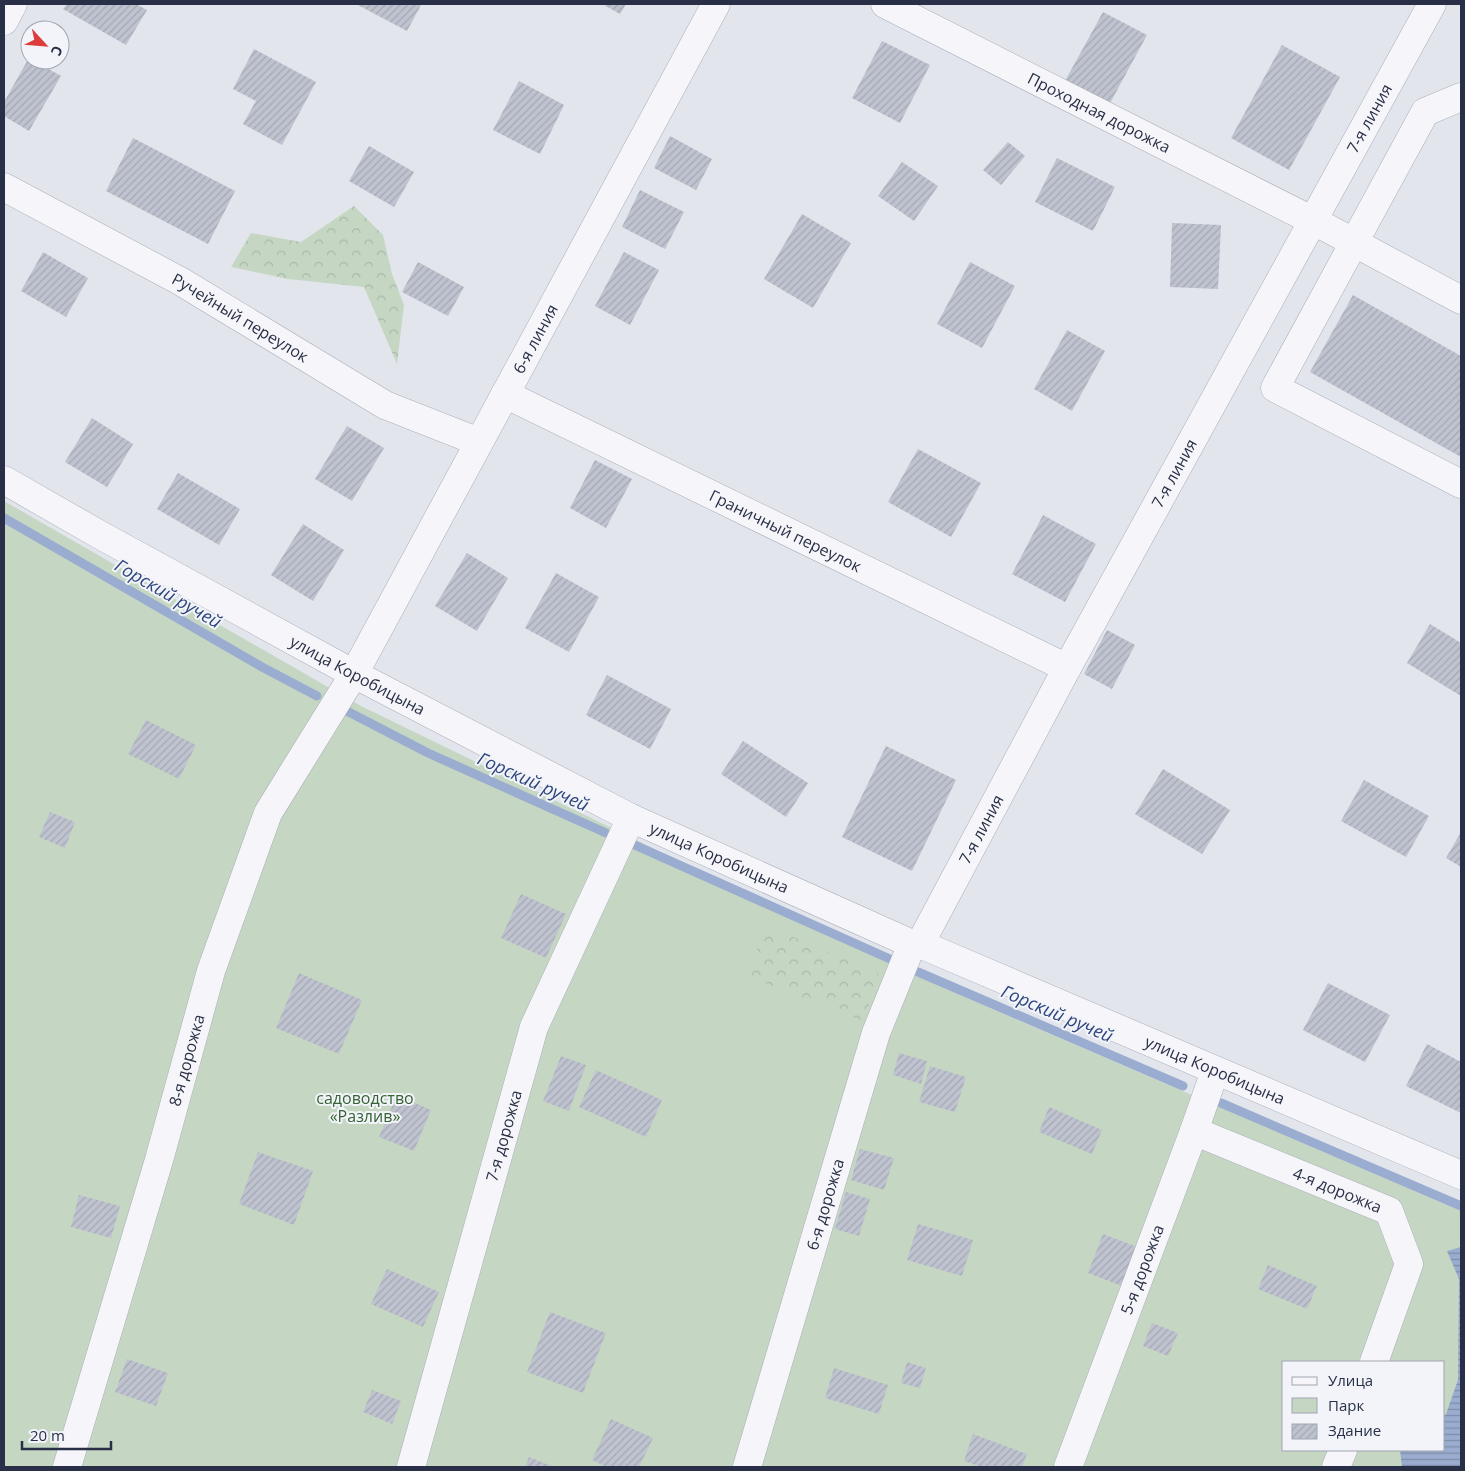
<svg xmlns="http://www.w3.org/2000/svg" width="1465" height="1471" viewBox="0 0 1465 1471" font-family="'Open Sans',sans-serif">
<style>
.green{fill:#c5d7c3;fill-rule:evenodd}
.forest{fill:url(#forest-crowns)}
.water{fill:url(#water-rules)}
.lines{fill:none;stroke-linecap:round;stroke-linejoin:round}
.stream{stroke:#9aaccf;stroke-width:9}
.building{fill:url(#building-hatch)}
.minor-casing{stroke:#aaaeba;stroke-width:29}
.minor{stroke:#f6f6fa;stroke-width:28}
.labels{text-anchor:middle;stroke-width:4;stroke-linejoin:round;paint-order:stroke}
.street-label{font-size:16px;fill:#282f46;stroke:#f2f4f9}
.park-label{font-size:16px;fill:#366334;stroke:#f2f4f9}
.water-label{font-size:18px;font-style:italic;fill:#2e467e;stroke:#f2f4f9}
</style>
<defs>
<pattern id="forest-crowns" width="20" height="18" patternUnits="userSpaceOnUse" patternTransform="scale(1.25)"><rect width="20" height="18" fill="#c5d7c3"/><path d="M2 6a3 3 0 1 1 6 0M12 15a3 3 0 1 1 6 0" fill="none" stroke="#a9b9a9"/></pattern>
<pattern id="water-rules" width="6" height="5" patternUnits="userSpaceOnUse" patternTransform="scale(1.25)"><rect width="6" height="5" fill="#9aaccf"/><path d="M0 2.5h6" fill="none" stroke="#7e8caa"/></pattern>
<pattern id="building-hatch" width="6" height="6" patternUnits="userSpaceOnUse" patternTransform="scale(1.25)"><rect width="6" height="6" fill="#bfc3cf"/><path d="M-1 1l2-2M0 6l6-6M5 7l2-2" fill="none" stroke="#a4a8b3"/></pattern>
</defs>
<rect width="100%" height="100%" fill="#e2e5ec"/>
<path class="green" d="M 4,501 L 361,706 L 909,973 L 1461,1211 L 1461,1467 L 4,1467 ZM 1284,1362 L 1444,1362 L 1444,1450 L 1284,1450 Z"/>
<g class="forest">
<polygon points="354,206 383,235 392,274 404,305 397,364 364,287 288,279 231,267 251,233 301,242"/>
<polygon points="768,926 881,975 863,1021 745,975"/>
</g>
<polygon class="water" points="1461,1247 1461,1467 1402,1467 1400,1450 1444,1450 1444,1416 1446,1414 1458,1380 1459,1279 1447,1251"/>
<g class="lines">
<g class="stream">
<polyline points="4,518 262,667 317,696"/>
<polyline points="339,707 428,753 606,833"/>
<polyline points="630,843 890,959"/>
<polyline points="918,972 1183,1086"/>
<polyline points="1221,1103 1461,1206"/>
</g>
</g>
<g class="building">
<polygon points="67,4 136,4 147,10 126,45 63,9"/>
<polygon points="356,4 418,4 421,5 407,31"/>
<polygon points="602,4 626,4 620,14"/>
<polygon points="1103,12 1147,35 1109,105 1065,81"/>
<polygon points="882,41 930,65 900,123 852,98"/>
<polygon points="1282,45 1340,77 1289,170 1231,138"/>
<polygon points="254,49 316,82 282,145 243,124 256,101 233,89"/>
<polygon points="30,56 30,60 33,60 61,76 29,131 4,116 4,102"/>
<polygon points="519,81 564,105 540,154 493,130"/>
<polygon points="670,136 712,159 696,190 654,168"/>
<polygon points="133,138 235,191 208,244 106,191"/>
<polygon points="1008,142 1025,156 1001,185 983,170"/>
<polygon points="369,146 414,172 394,207 349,181"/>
<polygon points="1057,158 1115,187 1093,231 1035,202"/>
<polygon points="902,162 938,186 914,221 878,196"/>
<polygon points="640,190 684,212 665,249 622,227"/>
<polygon points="802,214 851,243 813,308 764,279"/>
<polygon points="1172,223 1221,225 1218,289 1170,287"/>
<polygon points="43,252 88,278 66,317 21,291"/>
<polygon points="624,252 659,270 630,325 595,306"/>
<polygon points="418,262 464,287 448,316 402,292"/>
<polygon points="970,262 1015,286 982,348 937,324"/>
<polygon points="1353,295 1461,356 1461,457 1310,372"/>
<polygon points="1067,330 1105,351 1072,411 1034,389"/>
<polygon points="92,418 133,444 107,487 65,462"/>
<polygon points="347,426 384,448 352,501 315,479"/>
<polygon points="918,449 981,483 951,537 888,502"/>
<polygon points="595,460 632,479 606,528 570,508"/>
<polygon points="178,473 240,509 219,545 157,509"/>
<polygon points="1043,515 1096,544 1065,602 1012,574"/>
<polygon points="303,524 344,550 313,601 271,575"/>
<polygon points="467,553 508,578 477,631 435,606"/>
<polygon points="556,573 599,597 569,652 525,628"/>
<polygon points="1430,624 1461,643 1461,696 1407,663"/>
<polygon points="1107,630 1135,645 1112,689 1084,674"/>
<polygon points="607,675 671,709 650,749 586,715"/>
<polygon points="146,720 196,745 179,779 128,754"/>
<polygon points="743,741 808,783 786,817 721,774"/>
<polygon points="886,746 956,780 912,871 842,837"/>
<polygon points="1163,769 1230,810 1202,854 1135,814"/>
<polygon points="1364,780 1429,816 1406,857 1341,821"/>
<polygon points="50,812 75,822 65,848 39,837"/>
<polygon points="1461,832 1461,867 1446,858"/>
<polygon points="521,894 566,914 546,958 501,938"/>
<polygon points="299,973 362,1000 339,1054 276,1028"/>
<polygon points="1328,983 1390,1015 1365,1062 1303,1030"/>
<polygon points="1427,1044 1461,1062 1461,1113 1406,1086"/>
<polygon points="899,1053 927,1061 921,1084 893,1075"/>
<polygon points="561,1056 586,1065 569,1111 543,1101"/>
<polygon points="930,1066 966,1077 955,1112 919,1102"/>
<polygon points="596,1070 662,1100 646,1137 579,1107"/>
<polygon points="397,1095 431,1110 414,1151 379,1137"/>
<polygon points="1049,1107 1102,1130 1092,1154 1039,1132"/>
<polygon points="860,1149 894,1158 884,1190 851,1180"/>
<polygon points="258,1152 313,1171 294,1225 239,1204"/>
<polygon points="846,1192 870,1199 859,1236 835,1229"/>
<polygon points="79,1195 120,1206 111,1238 71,1227"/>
<polygon points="918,1224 973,1240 962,1276 907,1260"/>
<polygon points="1103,1234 1137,1247 1122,1286 1088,1273"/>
<polygon points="1268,1265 1317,1286 1307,1309 1258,1289"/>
<polygon points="387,1269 439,1292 423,1327 371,1304"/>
<polygon points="550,1312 606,1333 583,1393 527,1372"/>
<polygon points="1152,1323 1178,1333 1168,1356 1143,1346"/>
<polygon points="127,1359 168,1373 156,1406 115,1392"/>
<polygon points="907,1362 926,1368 920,1388 901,1383"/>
<polygon points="834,1368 888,1385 879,1414 825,1398"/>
<polygon points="372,1390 401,1401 392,1424 363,1412"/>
<polygon points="611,1419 653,1438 639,1467 607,1467 592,1460"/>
<polygon points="973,1434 1027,1454 1022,1467 982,1467 964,1461"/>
<polygon points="529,1457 554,1467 525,1467"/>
</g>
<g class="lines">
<defs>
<g id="minor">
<path id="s1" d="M 885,4 L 1329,229 L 1461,300"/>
<polyline points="4,21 13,4"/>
<polyline points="1461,97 1425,112 1275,388 1461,484"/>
<path id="s2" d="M 4,187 L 180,281 L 385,405 L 479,442"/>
<path id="s3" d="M 505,394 L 1067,668"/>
<path id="s4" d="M 4,480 L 102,536 L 354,674 L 631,818 L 912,944 L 920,944 L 1461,1175"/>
<path id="s5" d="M 920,944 L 1067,668 L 1432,4"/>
<path id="s6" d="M 1194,1131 L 1389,1211 L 1409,1264 L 1374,1362"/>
<path id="s7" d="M 67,1467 L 159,1160 L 211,971 L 268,813 L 354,674 L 716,4"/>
<path id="s8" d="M 411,1467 L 534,1027 L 631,818"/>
<path id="s9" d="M 747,1467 L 876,1033 L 912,944"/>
<path id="s10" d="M 1068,1467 L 1194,1131 L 1215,1071"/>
<polyline points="1336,1467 1343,1450"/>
</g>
</defs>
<use href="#minor" class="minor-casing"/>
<use href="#minor" class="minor"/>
</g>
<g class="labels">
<g class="street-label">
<text dy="6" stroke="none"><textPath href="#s1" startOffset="240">Проходная дорожка</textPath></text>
<text dy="6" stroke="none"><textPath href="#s5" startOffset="940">7-я линия</textPath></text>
<text dy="6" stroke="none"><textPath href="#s2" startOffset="270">Ручейный переулок</textPath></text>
<text dy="6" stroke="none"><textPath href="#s7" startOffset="1229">6-я линия</textPath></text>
<text dy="6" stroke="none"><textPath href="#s5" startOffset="535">7-я линия</textPath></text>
<text dy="6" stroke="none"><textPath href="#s3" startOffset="312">Граничный переулок</textPath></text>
<text dy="6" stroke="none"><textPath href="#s4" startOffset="404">улица Коробицына</textPath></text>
<text dy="6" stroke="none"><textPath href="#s5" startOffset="130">7-я линия</textPath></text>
<text dy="6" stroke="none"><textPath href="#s4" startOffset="809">улица Коробицына</textPath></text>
<text dy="6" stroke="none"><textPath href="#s7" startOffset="424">8-я дорожка</textPath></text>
<text dy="6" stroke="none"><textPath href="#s4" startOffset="1349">улица Коробицына</textPath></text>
<text dy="6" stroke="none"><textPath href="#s8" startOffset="344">7-я дорожка</textPath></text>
<text dy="6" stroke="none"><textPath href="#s6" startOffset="155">4-я дорожка</textPath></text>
<text dy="6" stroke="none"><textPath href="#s9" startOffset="274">6-я дорожка</textPath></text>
<text dy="6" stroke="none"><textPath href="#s10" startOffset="211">5-я дорожка</textPath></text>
</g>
<g class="park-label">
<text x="365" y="1104">садоводство<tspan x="365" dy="18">«Разлив»</tspan></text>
</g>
<g class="water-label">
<text transform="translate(168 594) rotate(30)" y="6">Горский ручей</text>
<text transform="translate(533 782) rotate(24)" y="6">Горский ручей</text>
<text transform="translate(1057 1014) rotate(23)" y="6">Горский ручей</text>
</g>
</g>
<rect width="1465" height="1471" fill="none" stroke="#282f46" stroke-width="10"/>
<rect x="1282" y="1361" width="162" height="90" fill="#f2f4f9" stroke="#a1a5b1"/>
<rect x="1292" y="1377" width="25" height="8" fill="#f6f6fa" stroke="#a1a5b1"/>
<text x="1328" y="1386" font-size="15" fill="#282f46">Улица</text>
<rect x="1292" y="1398" width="25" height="15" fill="#c5d7c3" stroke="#a1a5b1"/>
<text x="1328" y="1411" font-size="15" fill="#282f46">Парк</text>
<rect x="1292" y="1424" width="25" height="15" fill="url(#building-hatch)" stroke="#a1a5b1"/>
<text x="1328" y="1436" font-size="15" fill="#282f46">Здание</text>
<g transform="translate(45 45) rotate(116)"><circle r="24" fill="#f2f4f9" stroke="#a1a5b1"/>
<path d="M0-4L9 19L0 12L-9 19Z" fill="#dc3d3c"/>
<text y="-8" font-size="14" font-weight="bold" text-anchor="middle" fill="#282f46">С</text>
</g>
<path d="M22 1441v8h89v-8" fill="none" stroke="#282f46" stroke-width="2.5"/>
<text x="30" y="1441" font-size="15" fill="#282f46" stroke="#f2f4f9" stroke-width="4" paint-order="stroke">20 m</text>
</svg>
